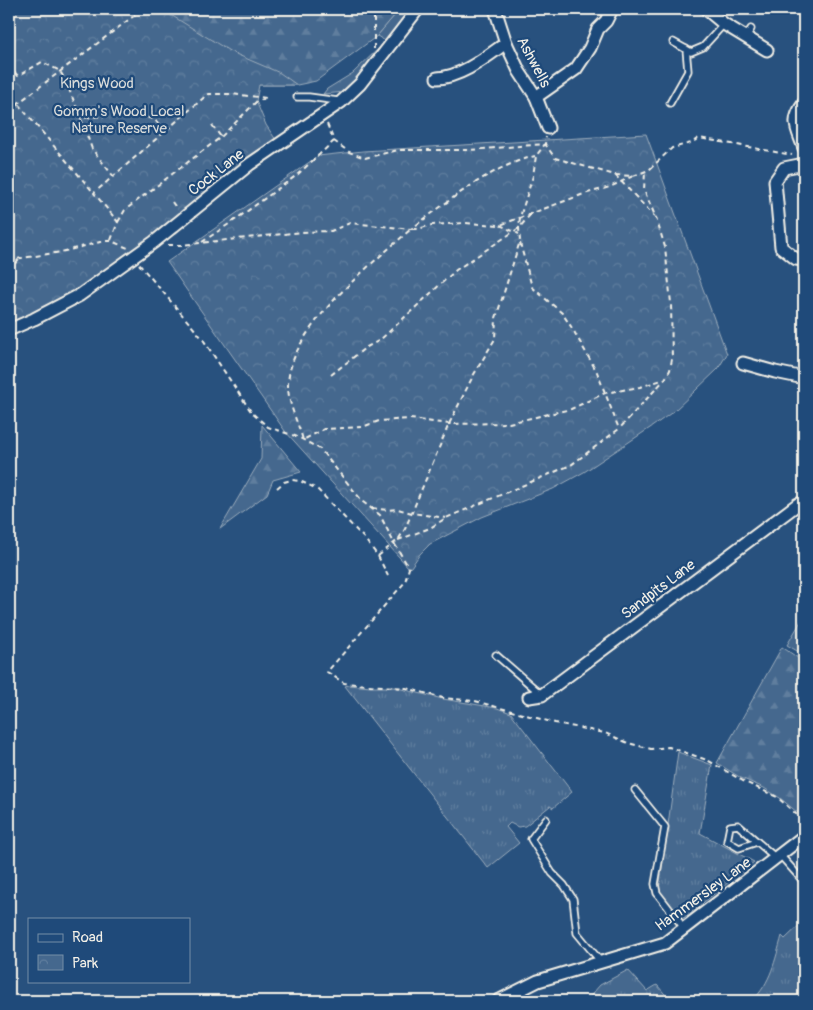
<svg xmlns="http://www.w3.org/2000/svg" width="813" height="1010" viewBox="0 0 813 1010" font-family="Pangolin,sans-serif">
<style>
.grass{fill:url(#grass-tufts);stroke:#9cacbb}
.forest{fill:url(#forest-firs);stroke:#9cacbb}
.park{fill:url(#park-crowns);stroke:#9cacbb}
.pitch{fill:#45688e;stroke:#9cacbb}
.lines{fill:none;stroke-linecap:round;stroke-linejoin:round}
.lane-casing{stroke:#f4f1e8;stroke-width:9}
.street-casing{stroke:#f4f1e8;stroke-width:15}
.path{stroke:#f4f1e8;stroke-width:2;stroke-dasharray:5 4;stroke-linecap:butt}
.lane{stroke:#1f4a7a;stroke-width:5.5}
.street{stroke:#1f4a7a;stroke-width:11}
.labels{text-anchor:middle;stroke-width:4.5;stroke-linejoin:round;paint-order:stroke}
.street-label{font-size:15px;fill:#f4f1e8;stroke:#1f4a7a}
.park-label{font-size:15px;fill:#dadcda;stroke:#1f4a7a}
</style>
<defs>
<pattern id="grass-tufts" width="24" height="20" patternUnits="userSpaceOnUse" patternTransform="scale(1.25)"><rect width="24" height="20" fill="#45688e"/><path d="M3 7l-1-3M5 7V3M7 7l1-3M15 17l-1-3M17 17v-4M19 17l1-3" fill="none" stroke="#607e9e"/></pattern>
<pattern id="forest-firs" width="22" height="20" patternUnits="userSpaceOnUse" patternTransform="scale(1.25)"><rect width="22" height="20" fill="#45688e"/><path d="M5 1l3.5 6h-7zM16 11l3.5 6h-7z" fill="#607e9e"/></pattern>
<pattern id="park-crowns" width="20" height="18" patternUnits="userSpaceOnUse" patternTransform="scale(1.25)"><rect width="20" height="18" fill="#45688e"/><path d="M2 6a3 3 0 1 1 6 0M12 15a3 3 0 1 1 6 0" fill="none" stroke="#607e9e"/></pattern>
</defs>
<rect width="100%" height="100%" fill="#28517e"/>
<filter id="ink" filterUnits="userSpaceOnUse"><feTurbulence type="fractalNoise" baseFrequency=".02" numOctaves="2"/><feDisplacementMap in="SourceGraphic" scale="10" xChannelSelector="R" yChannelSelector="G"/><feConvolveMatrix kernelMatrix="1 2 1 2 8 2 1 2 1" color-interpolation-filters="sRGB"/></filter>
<g filter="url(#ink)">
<g class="grass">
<polygon points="400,9 413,9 387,42 377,36"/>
<polygon points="380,47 382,48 346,92 323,94 327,89 353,73"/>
<polygon points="349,685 371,687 393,687 443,699 497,708 511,713 572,792 553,808 550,806 525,826 518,827 510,823 506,827 519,843 488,868 345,686"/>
<polygon points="678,752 712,765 700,833 754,862 684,918 678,917 659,890"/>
<path d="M 804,921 L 804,1001 L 752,1001 C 771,983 775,960 782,936 L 785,939 Z"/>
<polygon points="628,970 647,991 657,985 671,1001 586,1001 600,985"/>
</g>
<g class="forest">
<polygon points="9,9 400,9 377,36 316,81 297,85 259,85 247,87 247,159 144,243"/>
<polygon points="262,425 301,472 273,480 267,494 220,529 261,459"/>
<polygon points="782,647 804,662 804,818 780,798 764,788 741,778 717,763"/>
</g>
<g class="park">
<polygon points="9,9 161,9 231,52 280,73 297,85 259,85 256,101 266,125 276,140 230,173 80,293 9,327"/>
<polygon points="646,134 727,354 718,369 674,411 653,426 584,472 553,489 482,517 430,544 420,554 411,567 409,568 285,431 167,262 318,156 363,151"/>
</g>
<polygon class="pitch" points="804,616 804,655 787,645"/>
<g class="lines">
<defs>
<g id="lane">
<polyline points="746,37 751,29"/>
<polyline points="673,42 691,52 703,47 724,24"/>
<polyline points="297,97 309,97 338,101"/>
<polyline points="670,103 688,71 686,49"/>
<polyline points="496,655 542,695"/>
<polyline points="635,790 665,827 655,884 657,893 684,928"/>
<polyline points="546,819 531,839 552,873 564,885 573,899 577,933 601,962"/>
<polyline points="757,842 739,848 727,841 730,826 738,825 776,858"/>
<polyline points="780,855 804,882"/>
</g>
<g id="street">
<polyline points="495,9 506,43 519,71 536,97 548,128"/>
<polyline points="706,9 724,24 767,50"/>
<path d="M 437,78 C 462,77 486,57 506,43"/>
<polyline points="536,97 576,69 590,48 598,29 606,21 611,11"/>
<path d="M 804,103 C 790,122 797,128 804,148"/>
<polyline points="804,164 784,168 775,181 781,247 796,259 804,260"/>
<polyline points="9,330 34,319 80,295 154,242 250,164 341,102 360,84 418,9"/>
<polyline points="743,363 775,372 804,378"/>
<polyline points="529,697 542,695 798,504 804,506"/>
<polyline points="498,1001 538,981 665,943 804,836"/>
</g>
</defs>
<use href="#lane" class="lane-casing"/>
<use href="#street" class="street-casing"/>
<g class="path">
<polyline points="374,49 374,9"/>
<polyline points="9,66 18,76 42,62 60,71 65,80 81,118 127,114 154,119 166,132"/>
<polyline points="18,104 94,193"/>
<polyline points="9,110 143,9"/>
<polyline points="81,119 92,149 114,177"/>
<polyline points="327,124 334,141 349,152 365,158 398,150 470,150 545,144 555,158 615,175 633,176 649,170 672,148 691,143 699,138 792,155"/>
<polyline points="212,125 221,137"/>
<polyline points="615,175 655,217"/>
<path d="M 633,176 L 610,187 L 584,194 L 500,225 L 464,223 L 432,225 L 418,229 L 411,229 C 372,264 289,328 288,385 C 288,405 298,422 303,440 L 324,429 L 362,427 L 379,421 L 410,419 L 449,424 L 509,423 L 571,409 L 605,393 L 640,387 L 665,379"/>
<polyline points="172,202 177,209"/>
<polyline points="118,222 125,210 221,137 256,102 264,99"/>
<polyline points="500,225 519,234"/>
<polyline points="111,240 118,222 94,193 208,94 231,94 267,98"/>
<polyline points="202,242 235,220 297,175 334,141"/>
<polyline points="520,243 532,287 562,313 572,328 597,372 619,429"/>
<path d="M 168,245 L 181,245 L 302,232 L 331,231 L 350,223 L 411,229 C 449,201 489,167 535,156"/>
<polyline points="9,260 61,252 104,241 111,241 128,248"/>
<polyline points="139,264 202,338 252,413 268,427 298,437 320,449 363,502 380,515 394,543 409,568 405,582 327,672 344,683 406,688 443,698 475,701 555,723 605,733 628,743 651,749 669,747 707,760 745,782 777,797 804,821"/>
<polyline points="9,270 19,259"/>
<polyline points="331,375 365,348 380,340 456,270 519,228 530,215"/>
<polyline points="277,488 284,482 292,480 300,481 317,489 363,537 378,556 388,576"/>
<polyline points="372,508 387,510 398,509 412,513 446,518"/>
<polyline points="398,540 430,528 446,518 571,465 619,429 665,379 670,370 672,359 671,303 665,247 656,218 644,190 645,172"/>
<polyline points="378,556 398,540 405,529 449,424 473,376 495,339 496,318 520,241 519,228 520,217 533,176 536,156 545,144 546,137"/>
</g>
<use href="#lane" class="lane"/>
<use href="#street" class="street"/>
</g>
</g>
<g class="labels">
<g class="street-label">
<text transform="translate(534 62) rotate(62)" y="5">Ashwells</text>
<text transform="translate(216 172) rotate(-38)" y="5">Cock Lane</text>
<text transform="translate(658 589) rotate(-37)" y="5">Sandpits Lane</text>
<text transform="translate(703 894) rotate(-36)" y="5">Hammersley Lane</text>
</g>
<g class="park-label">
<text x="97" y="88">Kings Wood</text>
<text x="119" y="116">Gomm's Wood Local<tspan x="119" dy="17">Nature Reserve</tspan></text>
</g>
</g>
<rect width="813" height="1010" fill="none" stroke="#1f4a7a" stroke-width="30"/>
<rect x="15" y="15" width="783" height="980" fill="none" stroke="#f4f1e8" stroke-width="2" filter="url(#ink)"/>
<rect x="28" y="918" width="162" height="65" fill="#1f4a7a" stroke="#748da6"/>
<rect x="38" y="934" width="25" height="8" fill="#1f4a7a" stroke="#748da6"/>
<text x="72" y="942" font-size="15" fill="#f4f1e8">Road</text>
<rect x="38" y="955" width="25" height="15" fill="url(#park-crowns)" stroke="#748da6"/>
<text x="72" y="968" font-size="15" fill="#f4f1e8">Park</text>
</svg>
